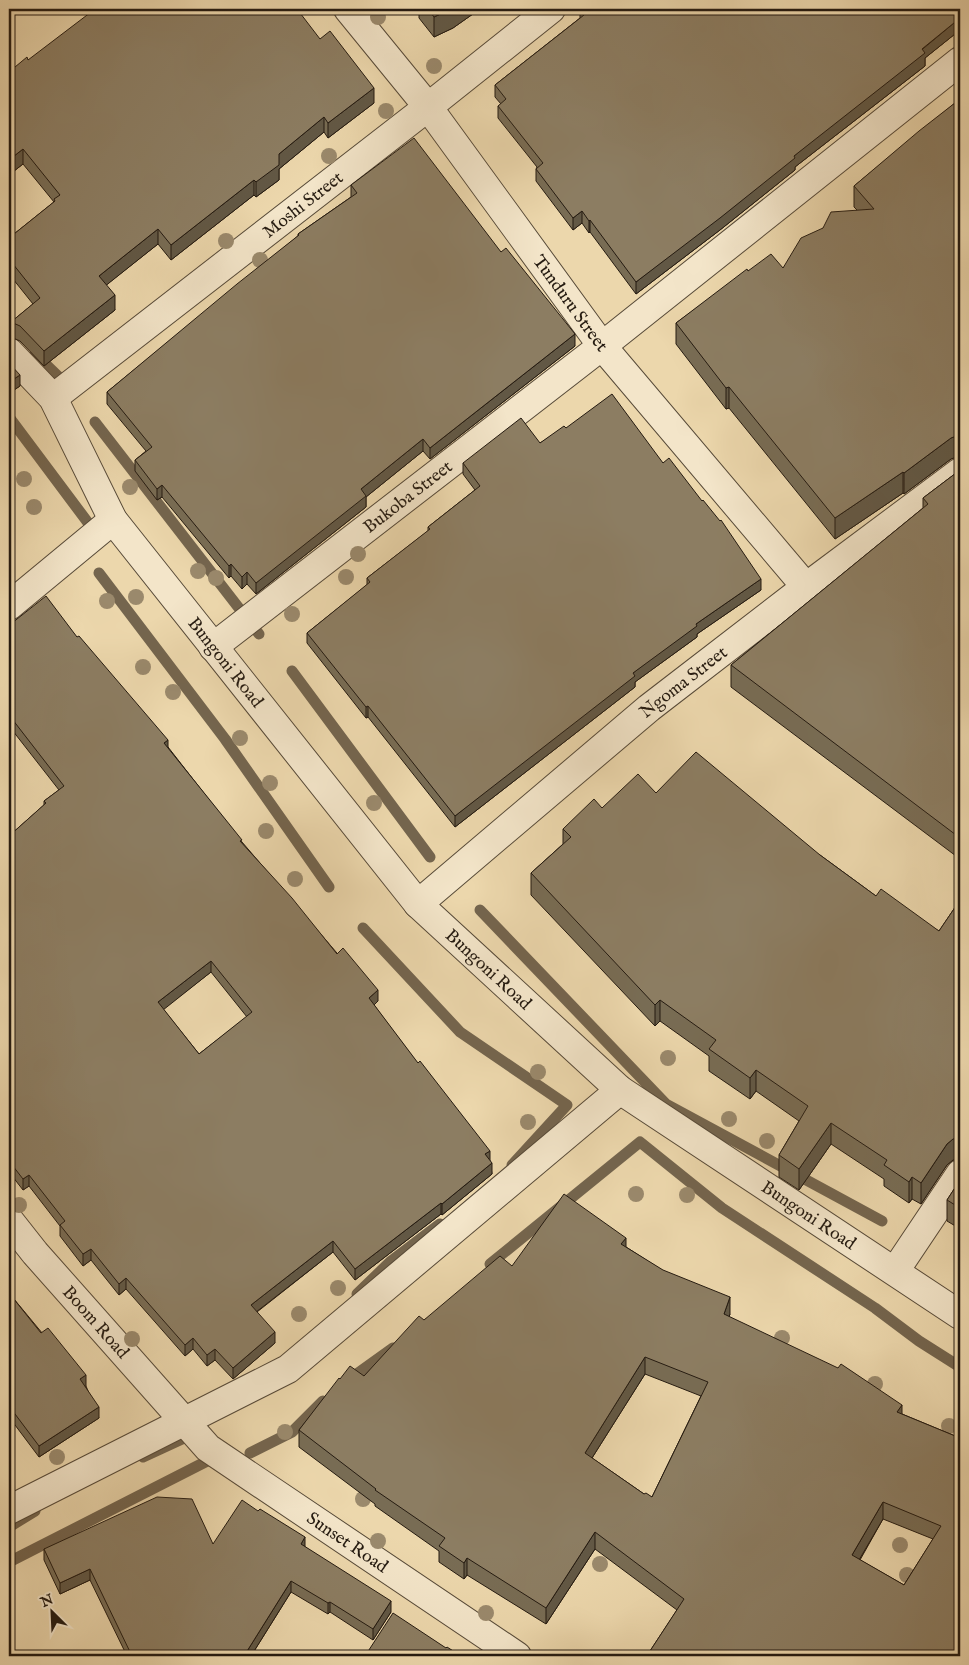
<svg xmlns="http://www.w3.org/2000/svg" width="969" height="1665" viewBox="0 0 969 1665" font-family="'IM FELL English',serif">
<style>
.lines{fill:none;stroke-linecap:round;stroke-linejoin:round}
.stream{stroke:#74654e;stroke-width:11}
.street-casing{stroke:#574a38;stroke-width:30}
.street{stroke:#f3e5c9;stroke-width:28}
.tree{fill:#9a896c}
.wall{fill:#786c54;stroke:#251b11;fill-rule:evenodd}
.shaded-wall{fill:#625845;stroke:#251b11}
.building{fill:#8c7d62;stroke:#251b11;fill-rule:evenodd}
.labels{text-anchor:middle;stroke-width:4;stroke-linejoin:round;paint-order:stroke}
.street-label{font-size:18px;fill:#251b11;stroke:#f3e5c9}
</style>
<rect width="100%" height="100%" fill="#ecd7ac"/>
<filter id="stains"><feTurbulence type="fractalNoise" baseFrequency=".004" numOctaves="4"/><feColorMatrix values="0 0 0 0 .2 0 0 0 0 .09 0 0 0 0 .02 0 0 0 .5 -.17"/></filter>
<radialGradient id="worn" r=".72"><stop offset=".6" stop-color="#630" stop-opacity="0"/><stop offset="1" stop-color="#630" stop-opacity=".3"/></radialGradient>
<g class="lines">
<g class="stream">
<polyline points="35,354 65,383"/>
<polyline points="9,417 89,524"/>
<polyline points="95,422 259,634"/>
<polyline points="99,573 225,739 329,887"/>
<polyline points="292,671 430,857"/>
<polyline points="480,910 666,1104 882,1221"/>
<polyline points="363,928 460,1032 567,1105 512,1165"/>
<polyline points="490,1264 640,1142 722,1208 875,1308 919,1341 960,1367"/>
<polyline points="357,1294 390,1262 440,1224"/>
<polyline points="347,1381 393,1348"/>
<polyline points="250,1453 292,1432 323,1401"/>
<polyline points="143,1457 195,1433"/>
<polyline points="9,1527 35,1511"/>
<polyline points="9,1562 217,1456"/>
</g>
<defs>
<g id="street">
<path id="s1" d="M 348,9 L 428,107 L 602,346 L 806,587"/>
<path id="s2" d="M 9,352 L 53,398 L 113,520 L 418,904 L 620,1090 L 960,1315"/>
<path id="s3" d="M 53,398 L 428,107 L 551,9"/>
<polyline points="9,606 113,520"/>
<path id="s4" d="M 213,647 L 602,346 L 960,61"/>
<path id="s5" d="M 418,904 L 649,708 L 806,587 L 960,472"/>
<path id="s6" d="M 9,1220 L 35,1253 L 208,1448 L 517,1656"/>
<polyline points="895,1271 960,1174"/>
<polyline points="9,1510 288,1369 620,1090"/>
</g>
</defs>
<use href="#street" class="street-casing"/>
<use href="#street" class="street"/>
</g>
<g class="tree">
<circle cx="378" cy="17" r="8"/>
<circle cx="434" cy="66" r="8"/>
<circle cx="386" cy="111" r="8"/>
<circle cx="329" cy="156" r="8"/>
<circle cx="226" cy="241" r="8"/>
<circle cx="260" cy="260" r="8"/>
<circle cx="24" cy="479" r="8"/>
<circle cx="130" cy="487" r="8"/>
<circle cx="34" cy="507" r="8"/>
<circle cx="358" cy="554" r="8"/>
<circle cx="198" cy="571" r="8"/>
<circle cx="346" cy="577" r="8"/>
<circle cx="216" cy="578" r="8"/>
<circle cx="136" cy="597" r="8"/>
<circle cx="107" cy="601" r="8"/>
<circle cx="292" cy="614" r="8"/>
<circle cx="143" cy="667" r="8"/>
<circle cx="173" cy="692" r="8"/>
<circle cx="240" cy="738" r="8"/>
<circle cx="270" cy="783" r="8"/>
<circle cx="374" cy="803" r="8"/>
<circle cx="266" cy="831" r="8"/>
<circle cx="295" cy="879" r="8"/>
<circle cx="668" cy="1058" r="8"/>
<circle cx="538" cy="1072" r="8"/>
<circle cx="729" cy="1119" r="8"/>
<circle cx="528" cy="1122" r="8"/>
<circle cx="767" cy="1141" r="8"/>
<circle cx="636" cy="1194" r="8"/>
<circle cx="687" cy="1195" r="8"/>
<circle cx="19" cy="1205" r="8"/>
<circle cx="338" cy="1288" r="8"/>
<circle cx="299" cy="1314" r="8"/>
<circle cx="782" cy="1338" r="8"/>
<circle cx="132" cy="1339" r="8"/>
<circle cx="875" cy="1384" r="8"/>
<circle cx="949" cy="1426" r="8"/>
<circle cx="285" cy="1432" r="8"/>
<circle cx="57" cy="1457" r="8"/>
<circle cx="363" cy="1499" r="8"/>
<circle cx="378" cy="1541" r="8"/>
<circle cx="900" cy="1545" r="8"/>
<circle cx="600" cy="1564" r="8"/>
<circle cx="907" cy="1575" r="8"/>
<circle cx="486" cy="1613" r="8"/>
</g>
<g class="wall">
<polygon points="419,9 480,9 453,28 434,37 419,18"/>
<polygon points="960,9 960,30 925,58 925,66 795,167 795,170 720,230 636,294 590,232 589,233 582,223 573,230 536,181 536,169 537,167 498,118 498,106 501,104 495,97 495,85 580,18 580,10"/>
<polygon points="320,39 374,103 328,138 324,132 279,169 279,180 256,197 254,195 171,260 158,244 106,285 115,310 44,366 20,341 11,337 11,322 33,304 9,274 9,238 54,202 23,164 9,175 9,72 28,60"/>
<polygon points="960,99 960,457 959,456 951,459 904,494 903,493 835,539 729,408 726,409 676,344 676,323 748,271 783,268 823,228 857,210 854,207 854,186"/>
<polygon points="351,185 501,252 575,346 430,459 423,451 366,497 366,507 256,594 247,584 242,589 231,576 229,578 162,497 157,500 135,471 135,460 146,451 107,404 107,392 298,236 298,234 351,197"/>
<polygon points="9,363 20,386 11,392 9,389"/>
<polygon points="566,428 663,463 761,590 697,634 697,637 635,682 635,687 455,827 368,717 366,718 307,643 307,633 367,585 367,578 428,531 428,527 475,490 463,474 463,463 540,443"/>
<polygon points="960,470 960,859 731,687 731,665 923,508 923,498"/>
<path d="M 9,621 L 12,623 L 77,637 L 168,747 L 242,842 L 378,1001 L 374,1005 L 490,1161 L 492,1174 L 442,1215 L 441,1214 L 355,1280 L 333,1252 L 257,1312 L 275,1343 L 233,1379 L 215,1360 L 207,1366 L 193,1349 L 185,1356 L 126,1289 L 119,1295 L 91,1260 L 83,1266 L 60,1236 L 60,1226 L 29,1186 L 23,1190 L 9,1172 L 9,836 L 44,805 L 44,801 L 59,790 L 9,726 ZM 211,972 L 247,1017 L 199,1054 L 163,1009 Z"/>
<polygon points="656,793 820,855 876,896 939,931 960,900 960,1159 953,1160 947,1165 921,1204 912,1199 909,1203 884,1186 884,1179 831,1144 799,1190 779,1177 779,1155 799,1121 756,1091 750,1099 709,1071 709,1056 660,1021 655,1026 531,895 531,873 563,844 563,829 602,808"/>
<polygon points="960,1180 960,1241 957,1239 957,1227 947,1221 947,1200"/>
<path d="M 626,1247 L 730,1314 L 729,1317 L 902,1414 L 960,1438 L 960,1656 L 650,1656 L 650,1651 L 677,1610 L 595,1549 L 546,1624 L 467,1575 L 464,1579 L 439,1562 L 439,1551 L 375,1506 L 375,1504 L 299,1447 L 299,1430 L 340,1379 L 364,1376 L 424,1320 L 512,1266 ZM 645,1374 L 701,1396 L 652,1497 L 644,1494 L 592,1458 ZM 883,1519 L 933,1539 L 904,1585 L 860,1560 Z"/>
<polygon points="9,1293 86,1386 99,1418 39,1457 9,1417"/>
<polygon points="213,1544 305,1547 391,1612 373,1640 330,1612 328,1614 291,1592 251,1656 127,1656 90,1580 60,1594 44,1560 44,1549"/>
</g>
<g class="shaded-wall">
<polygon points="451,9 480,9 453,28 434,37 434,17"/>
<polygon points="960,18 960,30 925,58 925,66 795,167 795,170 720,230 636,294 636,282 794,156"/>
<polygon points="374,88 374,103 328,138 328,123"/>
<polygon points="324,117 324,132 279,169 279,180 256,197 256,182 279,154"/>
<polygon points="23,149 23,164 9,175 9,160"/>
<polygon points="254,180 254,195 171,260 171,245"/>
<polygon points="582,211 582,223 573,230 573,218"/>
<polygon points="590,220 590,232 589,233 589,221"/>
<polygon points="158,229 158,244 99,291 99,276"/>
<polygon points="115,295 115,310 44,366 44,351"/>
<polygon points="575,334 575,346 430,459 430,448"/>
<polygon points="20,375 20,386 11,392 11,381"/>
<polygon points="729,387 729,408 726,409 726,388"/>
<polygon points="959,435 959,456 951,459 904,494 904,473 951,438"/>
<polygon points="423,439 423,451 366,497 366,507 256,594 256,583 361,489"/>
<polygon points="903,472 903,493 835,539 835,518"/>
<polygon points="162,485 162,497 157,500 157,489"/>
<polygon points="13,532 13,546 9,550 9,536"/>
<polygon points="231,564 231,576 229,578 229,566"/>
<polygon points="247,572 247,584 242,589 242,577"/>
<polygon points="761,579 761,590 697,634 697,637 635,682 635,687 455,827 455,816 633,673 696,624"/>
<polygon points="368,706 368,717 366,718 366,707"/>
<polygon points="168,740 168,751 164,743"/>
<polygon points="211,961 211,972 158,1014 158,1002"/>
<polygon points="378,990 378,1001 369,1010 369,998"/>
<polygon points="660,1000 660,1021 655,1026 655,1005"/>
<polygon points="756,1070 756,1091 750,1099 750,1078"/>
<polygon points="831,1123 831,1144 799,1190 799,1169"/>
<polygon points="960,1137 960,1159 953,1160 947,1165 921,1204 921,1183 947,1144 953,1139"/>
<polygon points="490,1151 490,1162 485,1154"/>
<polygon points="492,1163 492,1174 442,1215 442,1204"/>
<polygon points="29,1175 29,1186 23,1190 23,1179"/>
<polygon points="912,1177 912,1199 909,1203 909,1182"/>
<polygon points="441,1203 441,1214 355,1280 355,1269"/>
<polygon points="626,1238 626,1254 621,1244"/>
<polygon points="333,1241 333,1252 251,1316 251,1305"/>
<polygon points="91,1249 91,1260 83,1266 83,1254"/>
<polygon points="126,1278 126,1289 119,1295 119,1284"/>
<polygon points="730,1297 730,1314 724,1331 724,1314"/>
<polygon points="275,1332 275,1343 233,1379 233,1368"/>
<polygon points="193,1338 193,1349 185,1356 185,1345"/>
<polygon points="215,1349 215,1360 207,1366 207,1355"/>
<polygon points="645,1357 645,1374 585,1469 585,1453"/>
<polygon points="86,1375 86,1386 80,1390 80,1379"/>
<polygon points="902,1405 902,1421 897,1412"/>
<polygon points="99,1407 99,1418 39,1457 39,1446"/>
<polygon points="883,1502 883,1519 852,1572 852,1555"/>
<polygon points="595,1532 595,1549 546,1624 546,1608"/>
<polygon points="305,1537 305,1548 301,1544"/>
<polygon points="467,1558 467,1575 464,1579 464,1563"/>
<polygon points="90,1569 90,1580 60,1594 60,1583"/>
<polygon points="291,1581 291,1592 251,1656 244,1656"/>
<polygon points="391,1601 391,1612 373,1640 373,1629"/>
<polygon points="330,1602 330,1612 328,1614 328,1603"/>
</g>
<g class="building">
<polygon points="95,9 297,9 320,39 330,31 374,88 328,123 324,117 279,154 279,165 256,182 254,180 171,245 158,229 99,276 115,295 44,351 20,326 11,322 40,298 9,259 9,238 55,201 54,199 60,195 23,149 9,160 9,72 27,57 28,60"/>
<polygon points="428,9 451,9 434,17"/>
<polygon points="581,9 960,9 960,18 922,49 925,53 794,156 795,158 720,218 636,282 590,220 589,221 582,211 573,218 536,169 543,163 498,106 506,99 495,85 584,15 580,10"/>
<polygon points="960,99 960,436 959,435 951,438 904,473 903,472 835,518 729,387 726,388 676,323 747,269 748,271 771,254 783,268 801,238 823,228 831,212 874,209 854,186 919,131"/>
<polygon points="414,138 501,252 506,248 575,334 430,448 423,439 361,489 366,496 256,583 247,572 242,577 231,564 229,566 162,485 157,489 135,460 152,447 107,392 237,284 299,235 298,234 357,193 351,185"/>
<polygon points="9,363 20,375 11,381 9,378"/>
<polygon points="612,394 663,463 669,458 702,501 703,500 720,521 721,520 761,579 696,624 697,626 633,673 635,676 455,816 368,706 366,707 307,633 370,582 367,578 430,529 428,527 480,486 463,463 521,418 540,443 564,426 566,428"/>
<polygon points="960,470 960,838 731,665 928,504 923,498"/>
<polygon points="9,526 13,532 9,536"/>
<path d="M 46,596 L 77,637 L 79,636 L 168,740 L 164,743 L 242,840 L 240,841 L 292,898 L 337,954 L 343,948 L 378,990 L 369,998 L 418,1063 L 420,1061 L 490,1151 L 485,1154 L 492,1163 L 442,1204 L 441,1203 L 355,1269 L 333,1241 L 251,1305 L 275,1332 L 233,1368 L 215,1349 L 207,1355 L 193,1338 L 185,1345 L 126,1278 L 119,1284 L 91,1249 L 83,1254 L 60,1225 L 65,1221 L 29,1175 L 23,1179 L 9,1161 L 9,836 L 46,803 L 44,801 L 64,786 L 9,715 L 9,621 L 12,623 ZM 211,961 L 252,1012 L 199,1054 L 158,1002 Z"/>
<polygon points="696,752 820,855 876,896 881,889 939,931 960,900 960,1137 953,1139 947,1144 921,1183 912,1177 909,1182 884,1165 887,1160 831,1123 799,1169 779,1155 808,1106 756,1070 750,1078 709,1049 716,1040 660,1000 655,1005 531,873 571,837 563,829 594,799 602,808 638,774 656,793"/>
<polygon points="960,1180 960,1208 947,1200"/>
<path d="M 564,1194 L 626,1238 L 621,1244 L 663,1270 L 730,1297 L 724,1314 L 838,1368 L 841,1364 L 902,1405 L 897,1412 L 960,1438 L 960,1656 L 651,1656 L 650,1651 L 684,1599 L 595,1532 L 546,1608 L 467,1558 L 464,1563 L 439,1546 L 445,1538 L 375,1490 L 376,1489 L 299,1430 L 339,1378 L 340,1379 L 350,1366 L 364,1376 L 419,1316 L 424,1320 L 500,1256 L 512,1266 ZM 645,1357 L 708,1382 L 652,1497 L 646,1493 L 644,1494 L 585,1453 ZM 883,1502 L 941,1526 L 904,1585 L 852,1555 Z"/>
<polygon points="960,1213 960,1220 957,1218"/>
<polygon points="9,1293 41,1333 48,1328 86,1375 80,1379 99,1407 39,1446 9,1406"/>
<polygon points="157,1497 192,1499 213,1544 242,1500 258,1511 260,1509 305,1537 301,1544 391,1601 373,1629 330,1602 328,1603 291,1581 244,1656 132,1656 90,1569 60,1583 44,1549"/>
<polygon points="393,1613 446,1648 447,1647 461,1656 365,1656"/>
</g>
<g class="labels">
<g class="street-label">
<text dy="6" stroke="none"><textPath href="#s3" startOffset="316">Moshi Street</textPath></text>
<text dy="6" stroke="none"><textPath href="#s1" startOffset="369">Tunduru Street</textPath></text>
<text dy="6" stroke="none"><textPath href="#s4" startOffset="246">Bukoba Street</textPath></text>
<text dy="6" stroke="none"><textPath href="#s2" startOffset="381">Bungoni Road</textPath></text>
<text dy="6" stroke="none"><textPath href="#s5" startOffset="346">Ngoma Street</textPath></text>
<text dy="6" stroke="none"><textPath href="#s2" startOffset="786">Bungoni Road</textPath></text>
<text dy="6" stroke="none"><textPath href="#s2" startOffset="1191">Bungoni Road</textPath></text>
<text dy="6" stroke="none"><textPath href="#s6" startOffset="134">Boom Road</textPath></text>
<text dy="6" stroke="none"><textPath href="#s6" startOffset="471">Sunset Road</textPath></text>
</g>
</g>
<rect width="969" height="1665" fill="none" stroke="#ecd7ac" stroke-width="30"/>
<rect x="10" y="10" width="949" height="1645" fill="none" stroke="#251b11" stroke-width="2.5"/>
<rect x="15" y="15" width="939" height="1635" fill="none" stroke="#251b11"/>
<g transform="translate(52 1612) rotate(336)" stroke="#f3e5c9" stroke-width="4" paint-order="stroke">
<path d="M0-4L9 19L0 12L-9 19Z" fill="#251b11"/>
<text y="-8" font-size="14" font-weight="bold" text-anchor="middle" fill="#251b11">N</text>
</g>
<rect width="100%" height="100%" filter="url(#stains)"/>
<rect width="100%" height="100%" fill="url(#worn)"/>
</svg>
